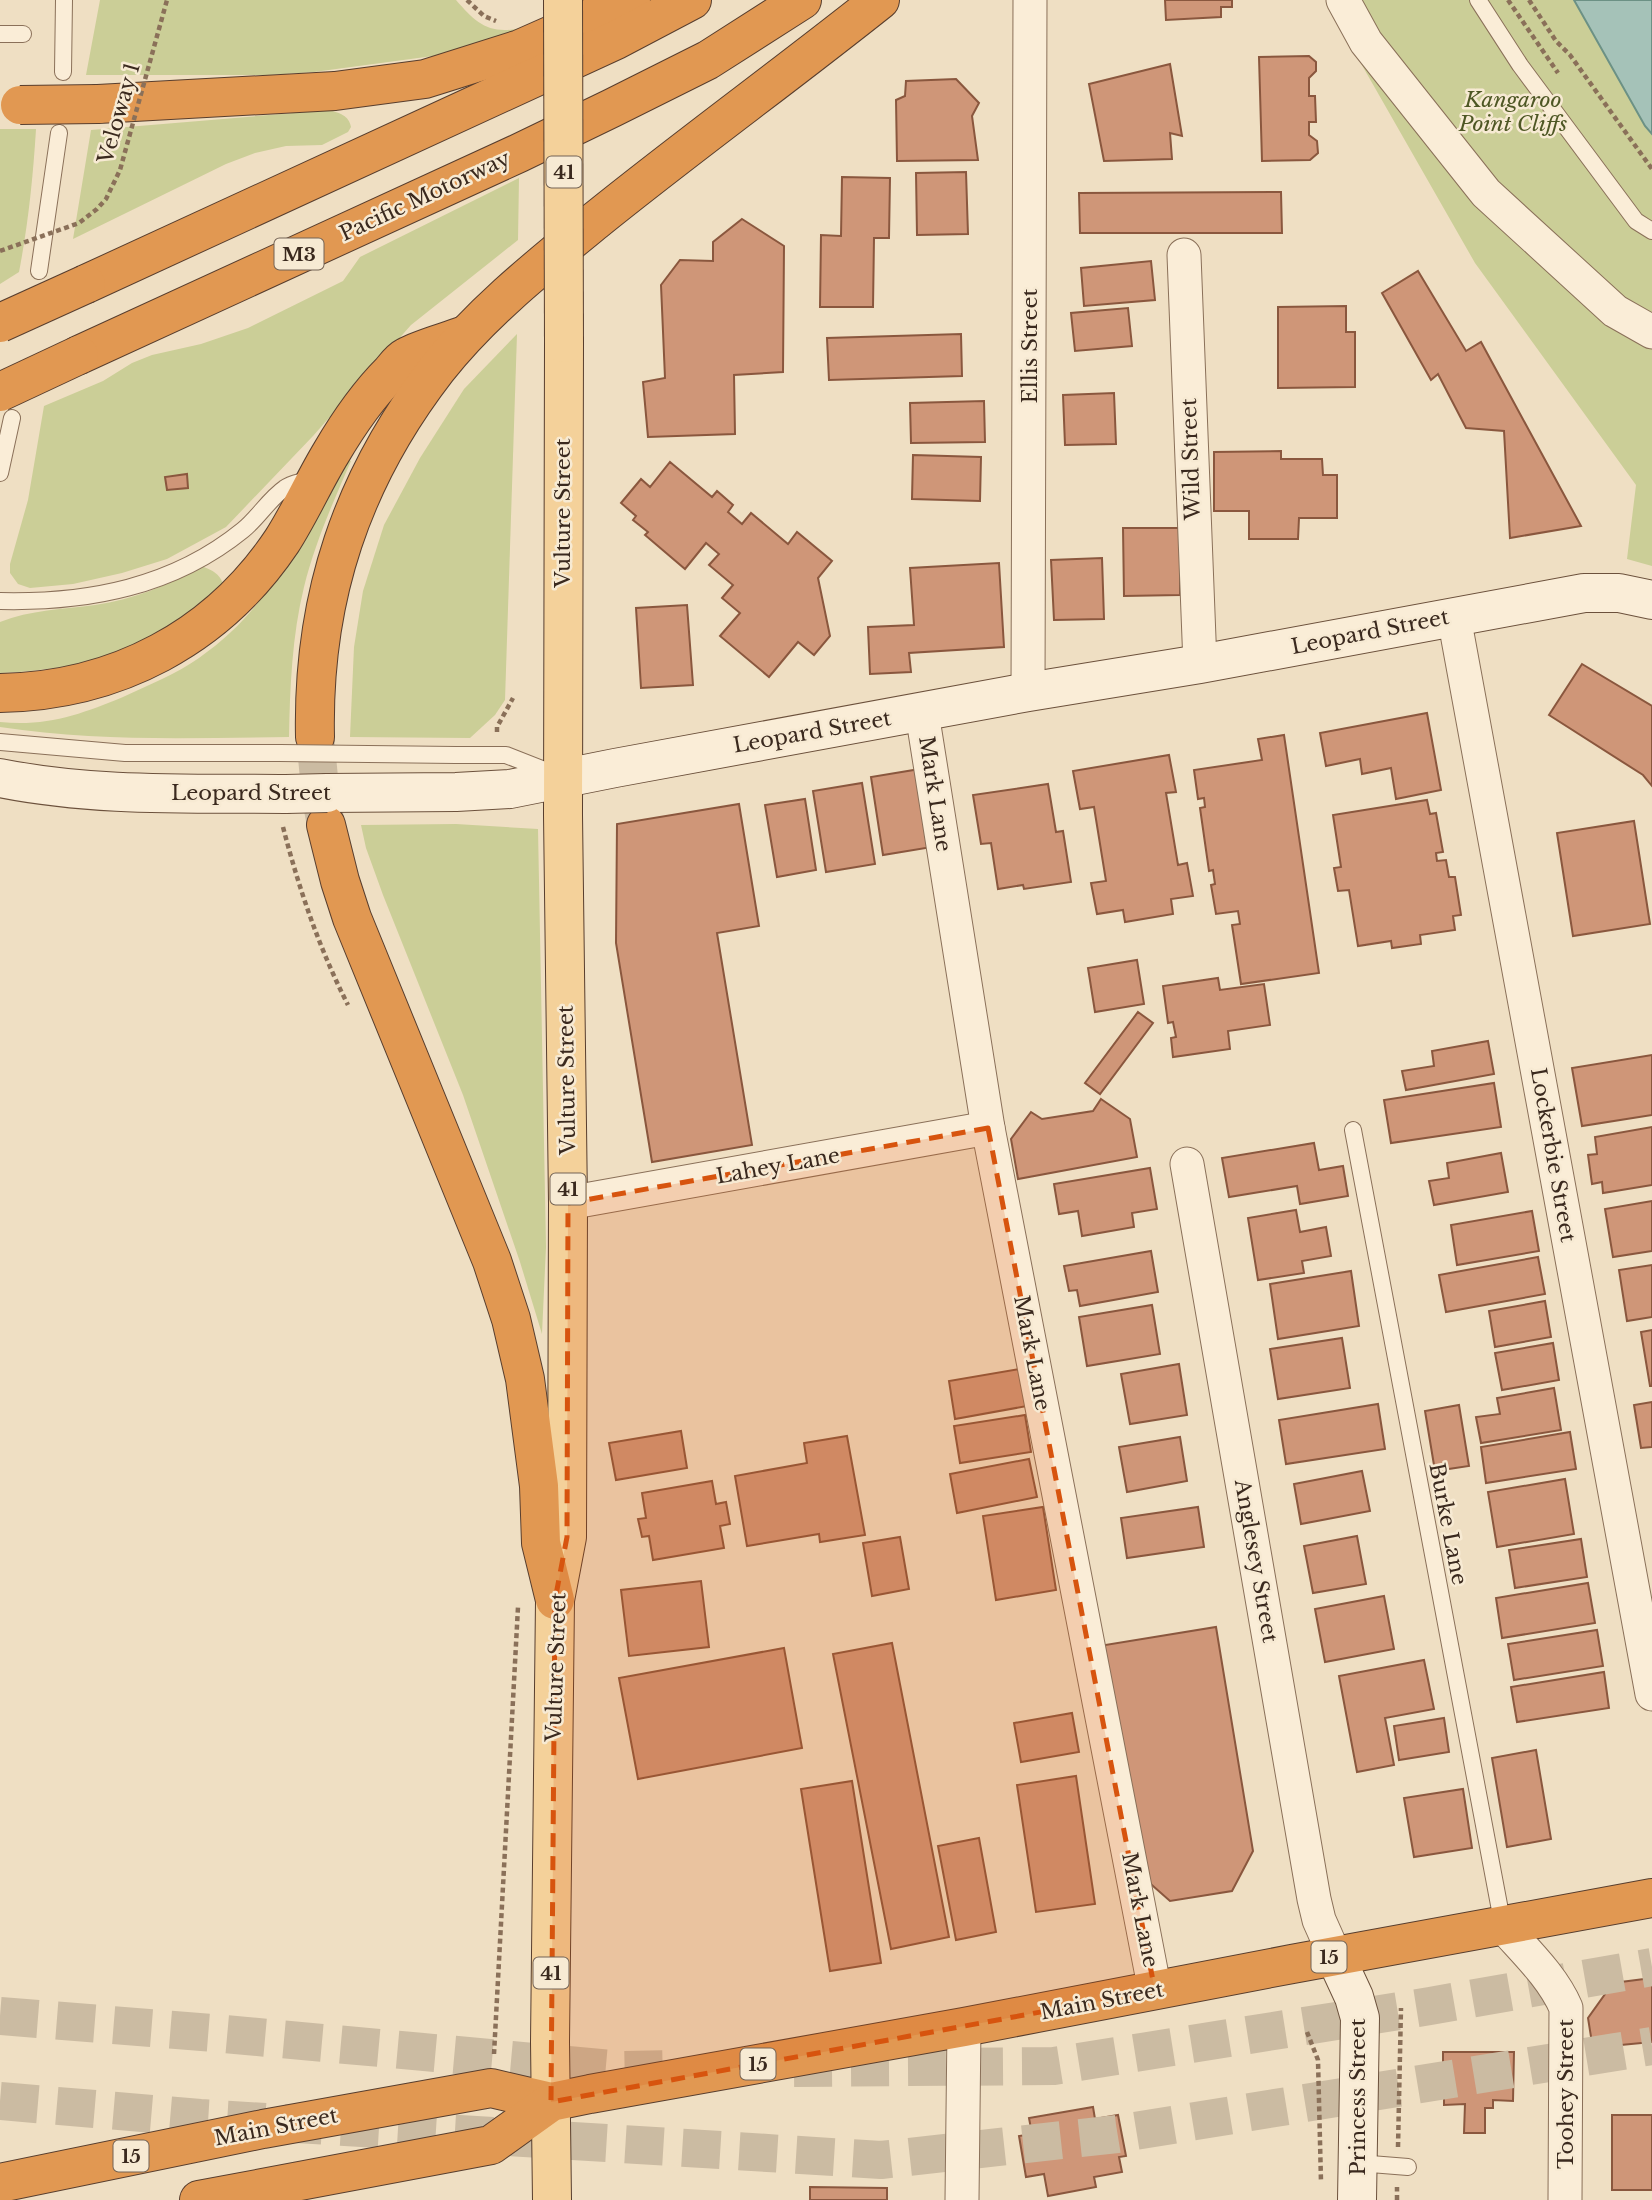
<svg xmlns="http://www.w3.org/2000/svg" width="1652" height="2200" viewBox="0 0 1652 2200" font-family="'Libre Baskerville',serif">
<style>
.green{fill:#cbce97}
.water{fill:#a5c2b8;stroke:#6c9185;stroke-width:2}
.building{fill:#cf9678;stroke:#8a573e;stroke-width:2}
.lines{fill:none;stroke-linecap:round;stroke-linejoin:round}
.highway-tunnel{stroke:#cbbba2;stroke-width:38;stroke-dasharray:38 19;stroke-linecap:butt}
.lane-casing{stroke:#8a7059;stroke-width:18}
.street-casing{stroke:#8a7059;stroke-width:35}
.secondary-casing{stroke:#6c513c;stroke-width:40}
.primary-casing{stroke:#583e2e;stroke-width:40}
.highway-casing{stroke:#583e2e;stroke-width:40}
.path{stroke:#8a7059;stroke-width:4.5;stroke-dasharray:5 3.5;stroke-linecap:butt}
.lane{stroke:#faedd7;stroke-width:16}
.street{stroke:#faedd7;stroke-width:33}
.secondary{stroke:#faedd7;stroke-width:38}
.primary{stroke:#f4d19a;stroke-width:38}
.highway{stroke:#e19852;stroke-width:38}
.lane-bridge-casing{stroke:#8a7059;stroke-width:18;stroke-linecap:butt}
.secondary-bridge-casing{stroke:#6c513c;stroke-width:40;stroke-linecap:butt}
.primary-bridge-casing{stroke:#583e2e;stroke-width:40;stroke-linecap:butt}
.highway-bridge-casing{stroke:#583e2e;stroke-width:40;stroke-linecap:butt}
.path-bridge{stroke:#8a7059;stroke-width:4.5;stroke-dasharray:5 3.5;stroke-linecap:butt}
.lane-bridge{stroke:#faedd7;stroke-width:16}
.secondary-bridge{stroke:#faedd7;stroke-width:38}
.primary-bridge{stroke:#f4d19a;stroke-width:38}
.highway-bridge{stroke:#e19852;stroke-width:38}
.marked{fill:#d7540e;fill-opacity:0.2;stroke:#d7540e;stroke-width:5;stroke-dasharray:14 9;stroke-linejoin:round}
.labels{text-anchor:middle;stroke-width:5;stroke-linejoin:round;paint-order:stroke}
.shield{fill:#f7ead3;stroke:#736354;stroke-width:2}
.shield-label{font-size:19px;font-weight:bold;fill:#3a291e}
.park-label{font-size:21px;font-style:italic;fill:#4e5724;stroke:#f7ead3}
.street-label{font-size:21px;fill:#3a291e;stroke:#f7ead3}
</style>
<rect width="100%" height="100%" fill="#efdfc3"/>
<g class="green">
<path d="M 100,0 L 456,0 C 476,23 489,35 521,28 L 520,35 L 448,54 L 314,72 L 270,75 L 86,75 Z"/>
<polygon points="1333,0 1574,0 1645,125 1652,134 1652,566 1627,559 1636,485 1475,263 1327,4"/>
<path d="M 329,110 C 339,113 349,115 351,127 L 348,132 L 322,145 L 286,146 L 255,153 L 226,164 L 73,239 L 91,130 Z"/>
<path d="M 0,129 L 36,129 C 33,178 28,225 19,272 L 0,284 Z"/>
<polygon points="519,178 518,240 411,325 313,436 226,527 167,559 122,573 73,584 30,588 18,584 10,573 10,564 28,500 44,406 103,381 132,363 152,355 201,344 248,328 343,281 360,257"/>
<polygon points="517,334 505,700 495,715 470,738 350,737 354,647 363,591 384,525 420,458 464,389"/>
<path d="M 340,455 L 351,461 C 333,502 315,543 304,587 C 292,636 290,687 289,737 C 192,738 97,742 0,727 L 0,722 C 46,727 82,714 123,697 C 149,685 176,674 199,658 C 274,606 302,534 340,455 Z"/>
<path d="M 201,566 C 216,571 222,576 225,591 C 201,606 177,624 152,638 C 106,662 51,671 0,673 L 0,622 C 30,610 64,609 95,605 C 134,599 168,586 201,566 Z"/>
<polygon points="456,824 538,829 546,1247 542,1334 520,1262 463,1095 383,895 366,848 361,825"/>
</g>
<polygon class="water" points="1574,0 1652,0 1652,134 1645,126"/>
<g class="building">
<polygon points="1165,0 1232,0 1232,7 1221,7 1221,17 1166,20"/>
<polygon points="1309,56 1316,62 1316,71 1309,78 1309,96 1315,96 1316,122 1309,122 1309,135 1317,141 1318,153 1310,160 1262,161 1259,57"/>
<polygon points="1170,64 1182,136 1170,133 1172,159 1104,161 1089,84"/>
<polygon points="956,79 979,103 972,116 978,160 897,161 896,100 905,96 906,81"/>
<polygon points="966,172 968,234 917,235 916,173"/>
<polygon points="842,177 890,178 889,238 874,238 873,307 820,307 821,235 841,236"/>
<polygon points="1281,192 1282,233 1080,233 1079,193"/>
<polygon points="742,219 784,246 783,372 734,375 735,434 648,437 643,382 665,378 661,285 680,260 713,261 713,242"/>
<polygon points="1151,261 1155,300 1084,306 1081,268"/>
<polygon points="1418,271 1466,351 1481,342 1581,526 1510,538 1504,431 1466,428 1438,374 1431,380 1382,293"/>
<polygon points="1346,306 1346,332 1355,332 1355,387 1278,388 1278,307"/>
<polygon points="1128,308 1132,346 1075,351 1071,313"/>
<polygon points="961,334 962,376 829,380 827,338"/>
<polygon points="1114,393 1116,444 1065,445 1063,395"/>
<polygon points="984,401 985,442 911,443 910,403"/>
<polygon points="1281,451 1281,459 1322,459 1323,475 1337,475 1337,518 1299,518 1298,539 1249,539 1249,511 1214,511 1214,452"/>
<polygon points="913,455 981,457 980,501 912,499"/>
<polygon points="670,462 712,497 717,491 733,505 728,512 742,524 751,513 788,544 797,532 832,561 818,578 830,636 814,655 798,642 769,677 720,636 740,613 722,598 733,585 709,565 719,554 706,543 685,569 645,535 648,532 633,520 636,516 621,503 641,479 650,487"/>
<polygon points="187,474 188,488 167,490 165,477"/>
<polygon points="1123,528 1180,528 1180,595 1124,596"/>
<polygon points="1102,558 1104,619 1054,620 1051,560"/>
<polygon points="999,563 1004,647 909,653 911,672 870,674 868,627 914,625 910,568"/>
<polygon points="687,605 693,685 641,688 636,608"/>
<polygon points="1582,664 1652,706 1652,786 1643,775 1549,715"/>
<polygon points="1427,713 1441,790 1396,799 1391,768 1362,774 1360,759 1326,766 1320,733"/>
<polygon points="1284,735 1319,973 1241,984 1232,925 1240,924 1238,911 1216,914 1211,885 1215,884 1213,870 1209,871 1200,808 1205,807 1204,798 1198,799 1194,770 1262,760 1258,739"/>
<polygon points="1169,755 1176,792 1166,793 1178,865 1187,863 1193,896 1171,899 1173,914 1125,922 1123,910 1097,914 1091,883 1106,881 1094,807 1080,809 1073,771"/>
<polygon points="920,769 932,847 883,855 871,777"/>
<polygon points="862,783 875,864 826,872 813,791"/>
<polygon points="1048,784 1056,832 1063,831 1071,882 1024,889 1023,885 998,889 991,843 981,844 973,795"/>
<polygon points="805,799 816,870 777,877 765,805"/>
<polygon points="1427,800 1430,814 1436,813 1443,852 1436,853 1437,861 1446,860 1449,877 1455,877 1461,915 1453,916 1455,930 1420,935 1421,944 1392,948 1391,941 1358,946 1349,890 1338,891 1334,868 1341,867 1333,815"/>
<polygon points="739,804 759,926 717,933 752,1145 652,1162 616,943 617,824"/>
<polygon points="1634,821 1650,924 1573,936 1557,833"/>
<polygon points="1137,960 1144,1004 1095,1012 1088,968"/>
<polygon points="1218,978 1220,990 1264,984 1270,1025 1228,1031 1230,1049 1173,1057 1171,1038 1176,1037 1173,1022 1168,1023 1163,986"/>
<polygon points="1138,1012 1153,1023 1100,1094 1085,1083"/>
<polygon points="1488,1041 1494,1074 1406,1090 1402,1071 1434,1066 1432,1051"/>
<polygon points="1652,1055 1652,1115 1582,1126 1572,1068"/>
<polygon points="1494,1083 1501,1127 1391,1143 1384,1100"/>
<polygon points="1101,1099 1130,1119 1137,1157 1018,1179 1011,1139 1031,1112 1042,1119 1093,1111"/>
<polygon points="1652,1127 1652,1185 1603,1193 1602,1182 1592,1184 1588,1155 1597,1154 1595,1137"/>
<polygon points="1314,1143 1319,1170 1343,1166 1348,1196 1300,1204 1297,1186 1229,1197 1222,1158"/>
<polygon points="1501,1153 1508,1192 1434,1205 1429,1181 1449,1178 1447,1163"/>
<polygon points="1150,1168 1157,1209 1132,1213 1134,1227 1082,1236 1078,1211 1059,1214 1054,1184"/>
<polygon points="1652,1201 1652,1251 1613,1257 1605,1209"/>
<polygon points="1296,1210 1300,1232 1326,1227 1331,1256 1302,1261 1304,1273 1258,1280 1248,1218"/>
<polygon points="1532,1211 1539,1251 1457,1265 1451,1225"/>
<polygon points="1151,1251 1158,1292 1080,1306 1077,1290 1069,1291 1064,1266"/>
<polygon points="1538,1257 1545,1294 1446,1312 1439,1275"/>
<polygon points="1652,1265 1652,1317 1627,1321 1619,1270"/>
<polygon points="1351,1271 1359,1326 1278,1339 1270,1284"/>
<polygon points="1545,1301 1551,1337 1495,1347 1489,1311"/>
<polygon points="1152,1305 1160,1354 1087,1366 1079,1317"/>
<polygon points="1652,1330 1652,1386 1650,1386 1641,1332"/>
<polygon points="1342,1338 1350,1388 1278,1399 1270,1349"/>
<polygon points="1553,1343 1559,1380 1502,1390 1495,1353"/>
<polygon points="1179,1364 1187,1415 1130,1424 1121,1374"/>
<polygon points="1020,1369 1027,1406 955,1419 949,1381"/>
<polygon points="1554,1388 1561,1430 1481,1443 1476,1417 1500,1414 1497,1398"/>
<polygon points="1652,1402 1652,1447 1641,1448 1634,1405"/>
<polygon points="1378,1404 1385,1449 1286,1464 1279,1420"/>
<polygon points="1459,1405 1469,1466 1435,1471 1425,1411"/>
<polygon points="1025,1415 1031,1452 960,1463 954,1426"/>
<polygon points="681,1431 687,1468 616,1480 609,1443"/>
<polygon points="1570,1432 1576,1469 1486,1483 1481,1447"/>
<polygon points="847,1436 865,1535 820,1542 819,1534 747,1546 735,1476 807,1463 804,1443"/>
<polygon points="1180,1437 1187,1481 1127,1492 1119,1447"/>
<polygon points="1029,1459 1037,1497 957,1513 950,1474"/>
<polygon points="1362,1471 1370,1511 1301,1524 1294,1484"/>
<polygon points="1565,1479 1574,1534 1497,1547 1488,1492"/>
<polygon points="712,1481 716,1504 726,1502 730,1524 720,1526 724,1548 653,1560 649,1536 642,1537 638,1519 646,1518 642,1493"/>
<polygon points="1043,1507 1056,1590 996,1600 983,1516"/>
<polygon points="1198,1507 1204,1547 1127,1558 1121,1518"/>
<polygon points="1357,1536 1366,1584 1313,1593 1304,1546"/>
<polygon points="900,1537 909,1589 872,1596 863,1543"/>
<polygon points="1581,1539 1587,1577 1515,1588 1509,1550"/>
<polygon points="701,1581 709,1647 629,1656 621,1590"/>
<polygon points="1588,1583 1595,1623 1502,1638 1496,1598"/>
<polygon points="1384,1596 1394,1649 1325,1662 1315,1609"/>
<polygon points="1216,1627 1253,1851 1232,1891 1170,1901 1136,1871 1099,1646"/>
<polygon points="1597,1630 1603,1666 1514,1680 1508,1644"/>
<polygon points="892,1643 949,1937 891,1949 833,1654"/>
<polygon points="784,1648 802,1748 638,1779 619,1678"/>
<polygon points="1424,1660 1434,1709 1385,1718 1394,1765 1357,1772 1339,1676"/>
<polygon points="1604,1672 1609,1708 1517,1722 1511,1687"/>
<polygon points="1072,1713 1079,1752 1021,1762 1014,1723"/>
<polygon points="1444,1718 1449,1752 1399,1760 1394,1726"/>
<polygon points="1536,1750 1551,1839 1507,1847 1492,1758"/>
<polygon points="1076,1776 1095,1904 1036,1912 1017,1785"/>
<polygon points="852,1781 881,1963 830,1971 801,1789"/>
<polygon points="1463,1789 1472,1848 1414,1857 1404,1798"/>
<polygon points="979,1838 996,1932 956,1940 938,1846"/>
<polygon points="1652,1978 1652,2042 1600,2047 1592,2043 1588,2018 1613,1983"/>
<polygon points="1443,2052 1514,2052 1513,2101 1493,2100 1493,2108 1485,2108 1485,2133 1464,2133 1465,2104 1444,2105 1444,2096 1434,2096 1434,2064 1443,2064"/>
<polygon points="1093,2107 1095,2119 1118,2115 1126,2156 1119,2157 1122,2172 1094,2177 1096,2187 1048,2196 1044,2174 1026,2177 1019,2136 1032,2134 1029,2118"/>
<rect x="1612" y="2115" width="40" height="75"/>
<polygon points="810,2187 887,2188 887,2200 810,2200"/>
</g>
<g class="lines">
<g class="highway-tunnel">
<polyline points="315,737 321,798 326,825"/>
<polyline points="0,2016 213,2033 623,2070 671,2069"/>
<polyline points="794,2068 1054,2066 1430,2006 1652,1967"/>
<polyline points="0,2101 200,2118 881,2160 1117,2134 1652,2046"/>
</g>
<defs>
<g id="lane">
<polyline points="1478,0 1520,65 1636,221 1652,231"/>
<polyline points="0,34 23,34"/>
<polyline points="63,72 64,0"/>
<polyline points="39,271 59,133"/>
<polyline points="0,473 12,418"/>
<path d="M 0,601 C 88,603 173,587 243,530 C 258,518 269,499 285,488 C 291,483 302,482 310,479"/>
<polyline points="0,742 125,753 280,753"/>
<polyline points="456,755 506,755 552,773"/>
<polyline points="1353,1130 1503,1926"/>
<polyline points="1358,2163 1408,2167"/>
</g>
<g id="street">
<polyline points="1343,0 1366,42 1486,193 1615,311 1652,332"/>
<polyline points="1184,255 1200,664"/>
<polyline points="1454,617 1652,1694"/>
<polyline points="1028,692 1030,0"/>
<polyline points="922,713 988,1128 1155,1991"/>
<polyline points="1187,1164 1314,1899 1319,1920 1335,1956"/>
<polyline points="568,1203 988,1128"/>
<path d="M 1503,1926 C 1525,1951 1553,1977 1566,2008 L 1565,2200"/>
<polyline points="962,2200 964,2027"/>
</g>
<g id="secondary">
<path d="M 0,778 C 94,797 190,793 286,794"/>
<polyline points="327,793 456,792 510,789 615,768 1028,692 1200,664 1584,593 1619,593 1652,600"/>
<polyline points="1335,1956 1354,1997 1360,2018 1357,2200"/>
</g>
<polyline id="primary" points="552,2200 550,2042 555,1600 567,1537 568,1203 563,815 564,343"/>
<g id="highway">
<polyline points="98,104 335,91 425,79 520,49 631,0"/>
<polyline points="86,284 616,40 692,0"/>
<polyline points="79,355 519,153 612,108 708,60 802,0"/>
<path d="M 0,693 C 116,691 217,638 282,541 C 300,513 314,481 331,453 C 348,424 367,396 391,372 C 395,367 400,360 406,357 C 422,348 447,342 465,335"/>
<path d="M 315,737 C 312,598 352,479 437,369 C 482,312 540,266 595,221 C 689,145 786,75 880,0"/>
<polyline points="326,825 340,881 352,918 492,1261 511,1319 525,1379 539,1486 541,1543 555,1600"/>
<polyline points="0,2183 263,2129 491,2088 551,2102"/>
<polyline points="199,2200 491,2145 551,2102 590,2094 964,2027 1292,1964 1652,1898"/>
</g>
</defs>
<use href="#lane" class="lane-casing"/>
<use href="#street" class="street-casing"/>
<use href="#secondary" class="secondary-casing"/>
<use href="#primary" class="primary-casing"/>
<use href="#highway" class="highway-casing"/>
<g class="path">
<polyline points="467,0 484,16 496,21"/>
<polyline points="1508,0 1558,73"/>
<polyline points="1529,0 1556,41 1570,55 1652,169"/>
<polyline points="497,732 497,727 513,698"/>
<path d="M 283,827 C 299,889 319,948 348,1005"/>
<polyline points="1307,2032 1318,2060 1321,2182"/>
<polyline points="494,2054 518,1607"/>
<polyline points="1398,2147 1401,2008"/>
<polyline points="1397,2200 1397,2187"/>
</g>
<use href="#lane" class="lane"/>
<use href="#street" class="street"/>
<use href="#secondary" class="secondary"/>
<use href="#primary" class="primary"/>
<use href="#highway" class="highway"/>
<defs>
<polyline id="lane-bridge" points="280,753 456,755"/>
<polyline id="secondary-bridge" points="286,794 327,793"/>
<polyline id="primary-bridge" points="563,0 564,343"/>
<g id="highway-bridge">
<polyline points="20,105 98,104"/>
<polyline points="0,323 86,284"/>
<polyline points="0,392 79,355"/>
</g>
</defs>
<use href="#lane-bridge" class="lane-bridge-casing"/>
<use href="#secondary-bridge" class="secondary-bridge-casing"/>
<use href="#primary-bridge" class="primary-bridge-casing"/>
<use href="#highway-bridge" class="highway-bridge-casing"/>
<polyline class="path-bridge" points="0,251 79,223 97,209 106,199 120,170 167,0"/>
<use href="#lane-bridge" class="lane-bridge"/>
<use href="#secondary-bridge" class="secondary-bridge"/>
<use href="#primary-bridge" class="primary-bridge"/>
<use href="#highway-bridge" class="highway-bridge"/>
</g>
<path class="marked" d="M 988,1128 L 1155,1991 L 551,2102 L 555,1600 L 567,1537 L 568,1203 Z"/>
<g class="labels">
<g class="shield">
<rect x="546.5" y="156.5" width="35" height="31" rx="5"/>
<rect x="274.5" y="238.5" width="49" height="31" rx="5"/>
<rect x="550.5" y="1173.5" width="35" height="31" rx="5"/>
<rect x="1311.5" y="1941.5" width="35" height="31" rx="5"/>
<rect x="533.5" y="1957.5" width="35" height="31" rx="5"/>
<rect x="740.5" y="2048.5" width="35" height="31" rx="5"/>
<rect x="113.5" y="2140.5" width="35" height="31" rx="5"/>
</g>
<g class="shield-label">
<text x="564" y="179">41</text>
<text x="299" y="261">M3</text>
<text x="568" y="1196">41</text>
<text x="1329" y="1964">15</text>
<text x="551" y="1980">41</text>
<text x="758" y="2071">15</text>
<text x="131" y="2163">15</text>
</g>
<g class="park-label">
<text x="1513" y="107">Kangaroo<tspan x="1513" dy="24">Point Cliffs</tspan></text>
</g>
<g class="street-label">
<text transform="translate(119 113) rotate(-74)" y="7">Veloway 1</text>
<text transform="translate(425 196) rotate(-25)" y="7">Pacific Motorway</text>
<text transform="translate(1030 346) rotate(-90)" y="7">Ellis Street</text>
<text transform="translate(1191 459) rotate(-92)" y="7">Wild Street</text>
<text transform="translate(563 513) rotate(-90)" y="7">Vulture Street</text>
<text transform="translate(1370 632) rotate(-11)" y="7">Leopard Street</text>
<text transform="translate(812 732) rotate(-10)" y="7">Leopard Street</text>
<text x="251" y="800">Leopard Street</text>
<text transform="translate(935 794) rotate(81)" y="7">Mark Lane</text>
<text transform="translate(567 1080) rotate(-91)" y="7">Vulture Street</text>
<text transform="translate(1553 1155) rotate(80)" y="7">Lockerbie Street</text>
<text transform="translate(778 1166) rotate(-10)" y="7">Lahey Lane</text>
<text transform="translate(1032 1353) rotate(79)" y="7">Mark Lane</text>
<text transform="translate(1448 1524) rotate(79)" y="7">Burke Lane</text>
<text transform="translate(1256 1561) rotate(80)" y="7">Anglesey Street</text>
<text transform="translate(556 1667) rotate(-88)" y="7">Vulture Street</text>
<text transform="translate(1140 1910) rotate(79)" y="7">Mark Lane</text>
<text transform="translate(1102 2001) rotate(-11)" y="7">Main Street</text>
<text transform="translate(1566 2094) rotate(-90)" y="7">Toohey Street</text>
<text transform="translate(1358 2097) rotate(-90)" y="7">Princess Street</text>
<text transform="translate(276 2127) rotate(-11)" y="7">Main Street</text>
</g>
</g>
</svg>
